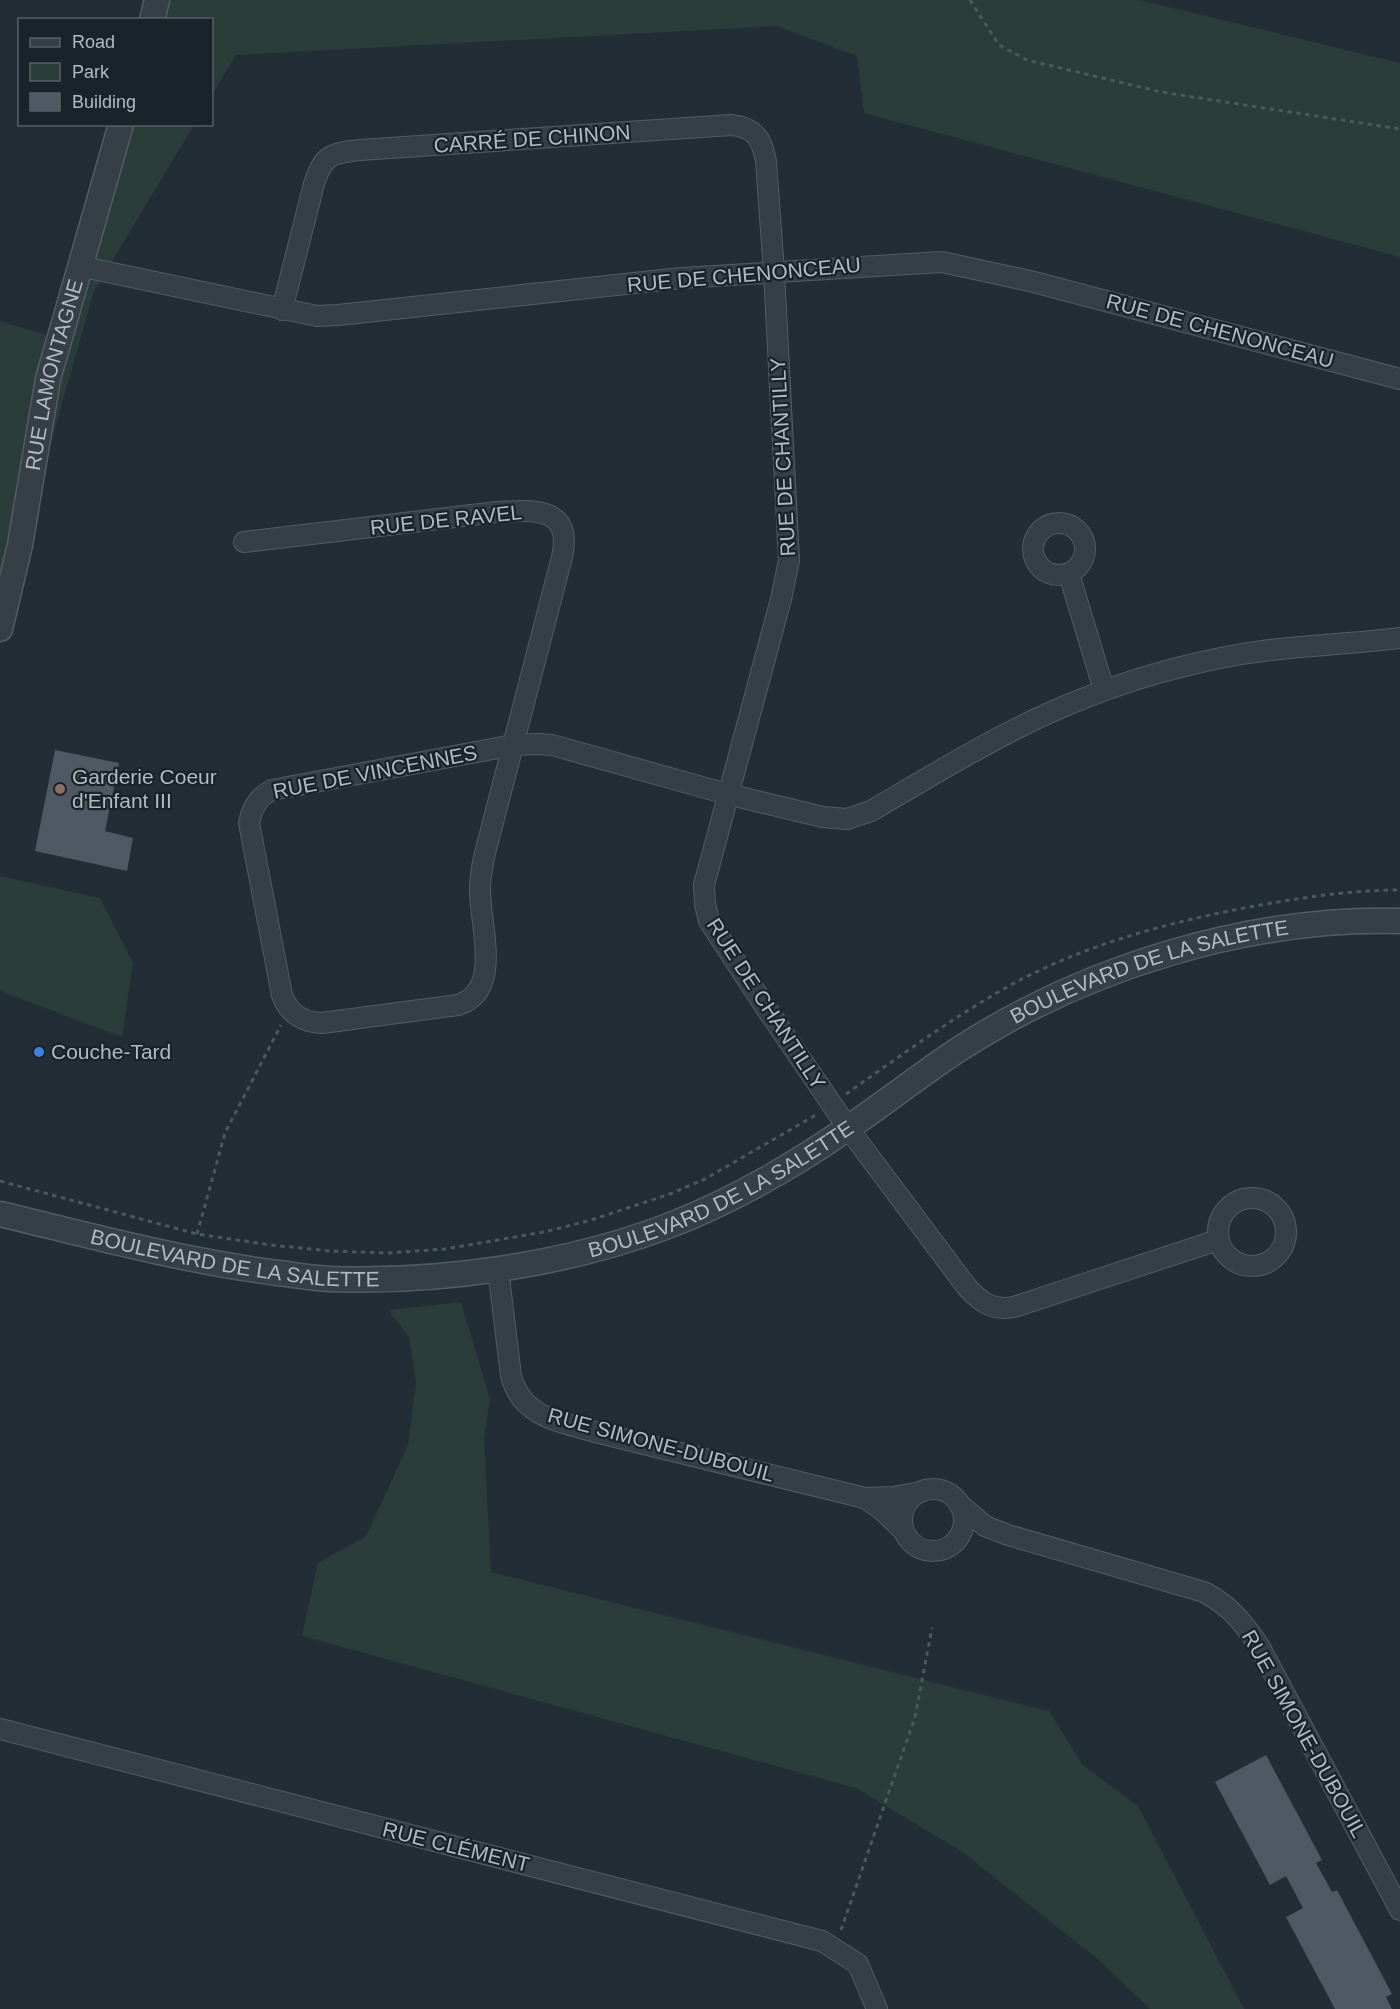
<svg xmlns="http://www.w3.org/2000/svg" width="1400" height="2009" viewBox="0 0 1400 2009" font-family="Arial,sans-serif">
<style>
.green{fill:#2a3d3a}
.building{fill:#4e5964}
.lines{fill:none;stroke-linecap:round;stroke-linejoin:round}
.minor-casing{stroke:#535c64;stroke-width:22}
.tertiary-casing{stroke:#535c64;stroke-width:27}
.path{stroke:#485a5a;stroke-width:3;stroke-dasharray:4.5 4.5;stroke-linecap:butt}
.minor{stroke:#363e46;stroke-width:20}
.tertiary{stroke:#363e46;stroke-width:24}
.education-dot{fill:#8d6e63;stroke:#1b232a;stroke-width:2}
.shop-dot{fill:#3f7fe0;stroke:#1b232a;stroke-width:2}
.labels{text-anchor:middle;stroke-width:4.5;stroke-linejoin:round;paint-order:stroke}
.street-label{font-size:21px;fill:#b0bac2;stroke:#1b232a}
.poi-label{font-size:21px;fill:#b0bac2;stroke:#1b232a;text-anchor:start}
</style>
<rect width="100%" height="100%" fill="#222d35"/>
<g class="green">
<polygon points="160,0 1140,0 1400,63 1400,257 864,113 857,56 776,26 236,55 212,95 212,20 154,20"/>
<polygon points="119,125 194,125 94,291 0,622 0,321 50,336"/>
<polygon points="0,876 100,898 133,963 122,1037 0,991"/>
<polygon points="461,1302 490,1399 484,1439 491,1572 1049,1711 1083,1765 1138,1806 1244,2009 1150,2009 1100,1961 961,1851 856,1788 302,1636 318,1563 366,1536 408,1445 416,1382 409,1337 388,1310"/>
</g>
<g class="building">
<polygon points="55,750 119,763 105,831 133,838 127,871 35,851"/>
<polygon points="1266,1755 1322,1860 1316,1863 1332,1892 1337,1890 1392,1994 1386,1997 1392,2009 1335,2009 1286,1917 1303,1908 1286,1876 1270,1885 1215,1782"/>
</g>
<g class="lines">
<defs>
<g id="minor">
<polyline points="79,266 317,316 338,315 681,278 942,262 1034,282 1400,379"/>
<path d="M 282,310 L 314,184 C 323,155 331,153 360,150 L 731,125 C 755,127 762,139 766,161 L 774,272 L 789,560 L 781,599 L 704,885 L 705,904 L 709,921 L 764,1005 L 848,1128 L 966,1286 C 980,1302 992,1311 1014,1307 L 1218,1240"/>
<circle cx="1059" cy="549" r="26"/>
<path d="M 244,542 L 497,512 C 533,510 573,506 562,557 L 485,853 C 482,866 480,878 480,891 C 480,926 503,991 458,1005 L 322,1023 C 302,1022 289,1014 282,995 L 249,823 C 252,808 258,797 272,790 L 514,745 L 538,744 L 552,745 L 727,794 L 823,817 L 847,819 L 871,811 C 926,779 981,745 1038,718 C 1102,688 1172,666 1242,654 C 1294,645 1347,645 1400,638"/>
<polyline points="1069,574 1104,690"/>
<circle cx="1252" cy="1232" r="34"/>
<path d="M 498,1269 L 511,1376 C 522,1417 558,1421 595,1432 L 865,1498 L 893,1497 L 921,1492"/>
<circle cx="933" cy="1520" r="31"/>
<polyline points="865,1498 882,1510 904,1531"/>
<path d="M 959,1504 L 985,1526 L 1008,1535 L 1204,1592 C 1230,1606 1241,1620 1258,1644 L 1400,1910"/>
<polyline points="0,1729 822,1941 858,1964 877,2009"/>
</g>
<g id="tertiary">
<polyline points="152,20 157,0"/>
<path id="s1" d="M 0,629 L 20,545 L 48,379 L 121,124"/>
<path id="s2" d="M 0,1214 C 92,1236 183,1261 278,1273 C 295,1275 312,1278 330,1279 C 439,1283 566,1265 668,1226 C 728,1203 791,1167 845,1130 C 884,1104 921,1074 961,1048 C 1087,967 1249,917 1400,921"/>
</g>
</defs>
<use href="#minor" class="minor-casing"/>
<use href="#tertiary" class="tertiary-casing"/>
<g class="path">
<polyline points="970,0 999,45 1027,60 1161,92 1400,129"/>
<path d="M 846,1094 C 903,1054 960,1012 1022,979 C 1096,941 1178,920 1260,905 C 1306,897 1353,890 1400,890"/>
<polyline points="0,1181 197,1234 271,1245 330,1251 387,1253 445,1249 544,1232 588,1221 670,1194 705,1179 816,1115"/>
<polyline points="197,1234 225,1133 281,1025"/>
<polyline points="841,1930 915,1717 932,1628"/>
</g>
<use href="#minor" class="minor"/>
<use href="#tertiary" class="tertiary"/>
</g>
<circle class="education-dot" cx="60" cy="789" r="6"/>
<circle class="shop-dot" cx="39" cy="1052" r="6"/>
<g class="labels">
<g class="street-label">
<text transform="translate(532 139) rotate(-4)" y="7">CARRÉ DE CHINON</text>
<text transform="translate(744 275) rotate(-5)" y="7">RUE DE CHENONCEAU</text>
<text transform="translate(1220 331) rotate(15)" y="7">RUE DE CHENONCEAU</text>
<text dy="7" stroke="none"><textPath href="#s1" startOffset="260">RUE LAMONTAGNE</textPath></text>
<text transform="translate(783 457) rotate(-93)" y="7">RUE DE CHANTILLY</text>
<text transform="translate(446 520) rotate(-6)" y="7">RUE DE RAVEL</text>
<text transform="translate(375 772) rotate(-11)" y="7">RUE DE VINCENNES</text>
<text dy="7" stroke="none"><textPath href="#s2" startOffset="1230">BOULEVARD DE LA SALETTE</textPath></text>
<text transform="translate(766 1004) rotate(57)" y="7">RUE DE CHANTILLY</text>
<text dy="7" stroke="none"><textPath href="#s2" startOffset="744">BOULEVARD DE LA SALETTE</textPath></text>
<text dy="7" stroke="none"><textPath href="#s2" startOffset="240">BOULEVARD DE LA SALETTE</textPath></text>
<text transform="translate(661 1445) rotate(15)" y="7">RUE SIMONE-DUBOUIL</text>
<text transform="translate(1304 1734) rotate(61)" y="7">RUE SIMONE-DUBOUIL</text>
<text transform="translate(456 1847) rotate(14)" y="7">RUE CLÉMENT</text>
</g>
<g class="poi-label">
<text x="72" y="784">Garderie Coeur<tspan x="72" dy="24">d'Enfant III</tspan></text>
<text x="51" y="1059">Couche-Tard</text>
</g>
</g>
<rect x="18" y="18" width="195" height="108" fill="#1b232a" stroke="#575f67" stroke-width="1.5"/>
<rect x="30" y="38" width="30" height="9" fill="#363e46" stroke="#575f67" stroke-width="1.5"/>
<text x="72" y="48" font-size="18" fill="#b0bac2">Road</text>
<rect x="30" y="63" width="30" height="18" fill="#2a3d3a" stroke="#575f67" stroke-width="1.5"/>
<text x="72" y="78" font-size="18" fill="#b0bac2">Park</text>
<rect x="30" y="93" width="30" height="18" fill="#4e5964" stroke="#575f67" stroke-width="1.5"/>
<text x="72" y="108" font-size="18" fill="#b0bac2">Building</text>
</svg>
